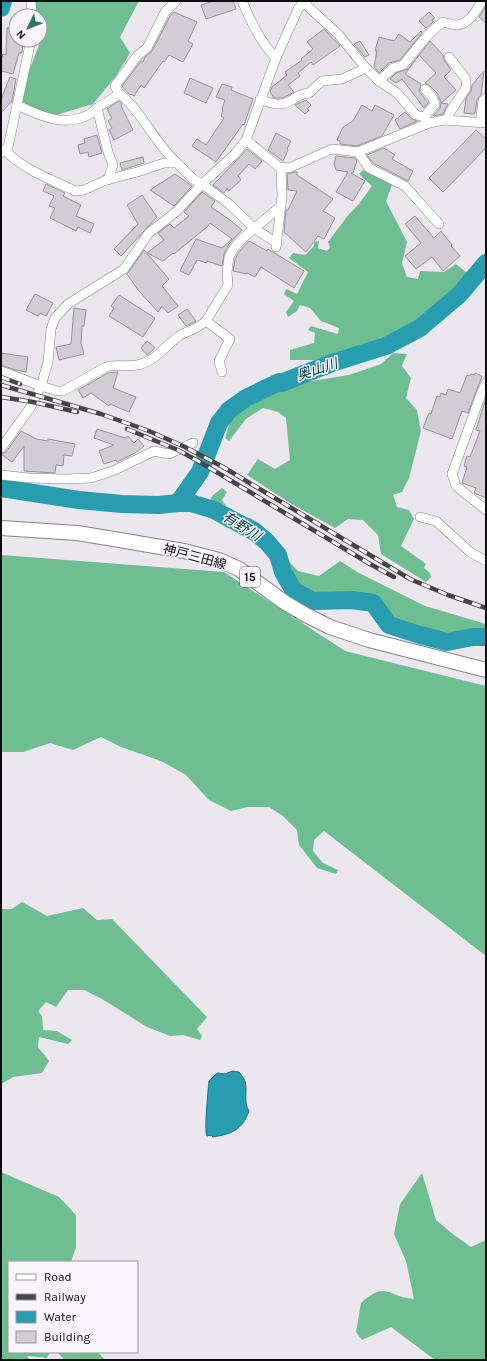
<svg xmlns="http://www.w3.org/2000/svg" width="487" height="1361" viewBox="0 0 487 1361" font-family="Karla,'Noto Sans JP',sans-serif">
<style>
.forest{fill:#6ebe92}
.water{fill:#289db0;stroke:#20717f}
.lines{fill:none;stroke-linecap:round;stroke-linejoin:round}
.river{stroke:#289db0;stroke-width:18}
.building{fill:#d2ccd5;stroke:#969099}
.minor-casing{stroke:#87818a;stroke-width:10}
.primary-casing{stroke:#87818a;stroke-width:16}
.minor{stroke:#fff;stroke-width:9}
.primary{stroke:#fff;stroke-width:14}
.rail-casing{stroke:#474449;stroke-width:4.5}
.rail{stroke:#f9f3fc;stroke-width:3;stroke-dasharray:9;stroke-linecap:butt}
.labels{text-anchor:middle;stroke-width:3;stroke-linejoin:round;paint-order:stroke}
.shield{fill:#f9f3fc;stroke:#545155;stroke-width:1}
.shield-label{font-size:12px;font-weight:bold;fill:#0d0b0e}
.street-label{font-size:13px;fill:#0d0b0e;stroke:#f9f3fc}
.water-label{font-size:14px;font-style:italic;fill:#00353d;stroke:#f9f3fc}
</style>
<rect width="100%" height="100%" fill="#ece6ef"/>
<g class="forest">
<polygon points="34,1 139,1 120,37 130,53 116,76 93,104 56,115 22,105 23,87 39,45 38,40 40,40 40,16 35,16"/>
<polygon points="363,170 386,180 392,185 386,201 407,242 402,263 407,277 418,279 420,271 444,272 456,264 472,277 470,288 430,321 394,343 315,360 290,360 290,350 314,343 315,333 308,330 311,326 338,334 339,328 321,321 310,308 300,305 297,311 288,317 286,312 294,301 284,294 286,289 297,294 308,272 289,258 293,253 305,255 314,246 314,242 319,241 318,248 327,251 330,247 328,242 349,214 359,204 372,186 359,174"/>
<polygon points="393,353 407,354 402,366 411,378 406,398 417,410 421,431 409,478 402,492 393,495 397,507 409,510 414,519 401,546 426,564 424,568 430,573 431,577 426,582 381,554 378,535 363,520 348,519 335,528 290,503 247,475 258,459 275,469 290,460 286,418 278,412 263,408 246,419 229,441 225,438 232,416 261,393 285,389 306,382 349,375 381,364"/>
<polygon points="222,488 227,492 222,500 230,512 242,518 250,518 259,523 272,535 275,544 282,554 298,571 319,576 340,561 359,573 425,606 486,624 486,641 471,641 456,647 444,648 393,634 373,599 354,597 302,602 285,590 278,579 272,561 253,539 206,513 212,496"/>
<polygon points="1,555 224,572 345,651 486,686 486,956 324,831 314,840 313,851 323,863 338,870 336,874 317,868 299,845 297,830 283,816 269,807 247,807 231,811 209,800 186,775 161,761 121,747 101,737 73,750 50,743 23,752 1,752"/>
<polygon points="22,902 47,916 83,908 97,920 112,919 207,1017 197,1029 202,1036 200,1040 183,1035 170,1036 147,1027 102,999 84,990 68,990 56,1007 46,1002 38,1011 42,1016 43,1030 57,1031 72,1040 68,1044 39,1037 38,1047 49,1061 42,1073 13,1077 1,1084 1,909 12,909"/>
<polygon points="1,1172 59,1197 76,1215 76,1247 71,1262 9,1262 9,1352 50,1352 47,1358 27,1356 30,1360 1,1360"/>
<path d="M 422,1173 L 436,1220 L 454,1235 L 471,1247 L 486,1240 L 486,1360 L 435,1360 L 391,1327 L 362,1340 L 356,1332 L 361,1303 C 387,1280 387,1297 414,1299 L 406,1261 L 394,1234 L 400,1204 Z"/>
<polygon points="57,1352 98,1352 105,1360 65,1360"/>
</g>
<path class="water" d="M 232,1071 L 239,1072 C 241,1075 244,1078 245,1081 C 248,1090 243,1103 249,1111 C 242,1130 232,1134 213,1137 L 211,1135 L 207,1136 C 204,1129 208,1092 209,1081 L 217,1073 L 225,1074 Z"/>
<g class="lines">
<g class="river">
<polyline points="1,8 3,1"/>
<polyline points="1,488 79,500 122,504 159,505 178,503 191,503 214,510 255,532 267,542 278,555 283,572 294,591 313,601 352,600 373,603 389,625 420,635 447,642 473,637 486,637"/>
<polyline points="178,503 200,472 219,423 229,410 246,398 279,382 281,383 332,363 386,346 420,328 459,295 486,263"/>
</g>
</g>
<g class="building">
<polygon points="214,1 233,1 236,9 206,19 201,5"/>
<polygon points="486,6 486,23 479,17"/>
<polygon points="174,12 197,22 188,41 193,44 183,62 169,55 164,62 163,61 144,88 141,85 134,96 131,94 130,95 122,86 141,61 143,62 145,57 152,51 170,16"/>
<polygon points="429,12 435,18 432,20 433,22 426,28 419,21"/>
<polygon points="7,28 16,28 16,40 23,40 22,53 19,53 13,74 1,71 1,60 3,54 6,55"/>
<polygon points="324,29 340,46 313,65 311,62 298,73 300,76 288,85 294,92 283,98 274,98 270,92 272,87 287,75 285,72 302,60 301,59 313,49 307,42"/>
<polygon points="421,31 422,33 400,60 389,63 379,73 374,67 377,50 375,51 379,37 394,41 399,34 410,42"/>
<polygon points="360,41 369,55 365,57 354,44"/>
<polygon points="430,41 443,55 444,60 451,70 444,77 456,90 441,103 448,104 443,114 433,116 440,108 441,102 437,93 429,85 425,83 436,73 419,55 405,74 421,84 419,91 428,103 424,108 402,79 396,83 390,79 396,73 408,69"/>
<polygon points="484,71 481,95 477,100 475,113 474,114 464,113 466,98 471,91 472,85"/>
<polygon points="10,77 16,79 12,101 1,113 1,99"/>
<polygon points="190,78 213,88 206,103 184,93"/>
<polygon points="222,84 232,87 231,90 253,99 244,125 243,124 216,162 192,146 197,139 206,145 224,118 221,116 223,110 222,109 225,100 216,97"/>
<polygon points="306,100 311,105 307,109 309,110 305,114 295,105"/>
<polygon points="119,101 122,104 121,106 133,130 114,140 109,130 112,128 108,121 112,118 107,109"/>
<polygon points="362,105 372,111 375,105 394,115 382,136 357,146 340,144 340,141 337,140 343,127 353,121"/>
<polygon points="405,112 412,119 417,121 400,129 395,120"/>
<polygon points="476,130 486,139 486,148 443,192 429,178"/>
<polygon points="276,133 291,141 287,149 288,150 283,161 268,150"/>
<polygon points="97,135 102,153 89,157 88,152 80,154 78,145 85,143 84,139"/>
<polygon points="384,148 395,155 392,159 413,171 408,181 373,163 367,155"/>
<polygon points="247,149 262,161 255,169 249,164 238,176 241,180 229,191 227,188 224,193 213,185 239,158"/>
<polygon points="336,156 355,158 357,161 353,173 351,173 365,181 353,201 336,192 348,172 336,170 334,164"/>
<polygon points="143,157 144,163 122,170 120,163"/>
<polygon points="295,172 297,172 297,175 333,199 323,211 335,218 324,239 318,236 306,252 284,232 286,210 288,210 297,191 288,190 287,174"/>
<polygon points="175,174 192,186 174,206 150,190"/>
<polygon points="46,184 65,193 63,196 81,205 76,216 94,224 90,233 78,227 76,231 50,218 55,208 49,206 54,196 43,191"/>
<polygon points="202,192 215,201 211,207 230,220 242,230 229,244 224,254 222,266 207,261 207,263 197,260 189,275 180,271 196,239 222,248 232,239 210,223 208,226 174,254 173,253 163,261 147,253 164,240 158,233 170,224 174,228 189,216 184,212"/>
<polygon points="142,195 157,217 121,256 114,249 138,224 127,205"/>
<polygon points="415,216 434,238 441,231 452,245 451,246 460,256 443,271 432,257 416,269 405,256 421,243 405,224"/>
<polygon points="249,241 267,251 268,249 304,271 294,288 261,267 255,277 247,273 247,274 233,271 235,259 239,252"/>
<polygon points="144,250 169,279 162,286 178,306 168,313 162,306 158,312 138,290 127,274"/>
<polygon points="35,294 53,303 46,316 40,313 38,316 26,310"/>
<polygon points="119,295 155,318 143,337 109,316 114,308 111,306"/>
<polygon points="74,308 86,310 84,326 82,326 81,343 84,354 59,360 56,347 71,344"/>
<polygon points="187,309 196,321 186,326 178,315"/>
<polygon points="147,341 155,348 147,355 141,348"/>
<polygon points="1,353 28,357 26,372 15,370 1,365"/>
<polygon points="118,372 113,388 136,397 129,412 110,404 109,406 91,393 83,398 78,390 108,373"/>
<polygon points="475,373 482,376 468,413 462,411 452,439 423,428 429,413 431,414 437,396 440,397 441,393 446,395 448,389 460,393 467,375 470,376 471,374 474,375"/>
<polygon points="486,398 486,498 474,493 476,488 462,483 467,467 464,466 467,456 470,457 480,431 476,430"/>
<polygon points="97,429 125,438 128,436 134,443 138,439 144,446 135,453 117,462 116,460 104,464 99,451 114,445 94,438"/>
<polygon points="21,431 36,439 48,441 48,439 75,444 72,456 64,455 63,466 56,465 55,473 24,471 24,446 12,462 1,454 6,452"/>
</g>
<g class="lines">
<defs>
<g id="minor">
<polyline points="31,1 32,16"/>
<path d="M 242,1 C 251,21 260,42 276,58"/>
<polyline points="304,3 338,34 365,67 379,81 397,93 416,115 424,117 429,123"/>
<path d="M 379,81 L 393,68 L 403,65 C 416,50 427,33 443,22 C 447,23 451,25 456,25 C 469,25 476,11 482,1"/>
<path d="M 119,93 C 142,112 154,142 177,163"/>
<path d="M 260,99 C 271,104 282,107 292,100 C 298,96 301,94 309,93 L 322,81 L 342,79 L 366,68"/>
<path d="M 17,105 C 40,116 65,128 90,114 C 93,113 94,110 97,108 C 105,102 112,101 119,93 L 115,86 L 137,56 L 147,48 L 165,12 L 176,1"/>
<polyline points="97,108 108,152 113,165 108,180"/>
<polyline points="424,117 435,104 432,97 425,89"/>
<polyline points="447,120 450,112 466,88 466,79 449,57"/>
<polyline points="480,123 483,101 486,98"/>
<polyline points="246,140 276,58 298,9 305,1"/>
<polyline points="5,150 8,147 31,40"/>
<polyline points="358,152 369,168 405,186 439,224"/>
<path d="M 1,153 L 5,150 C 23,170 51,179 75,191 L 84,190 L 106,180 L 137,172 L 164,163 L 177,163 L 193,179 L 202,184 L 235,154 L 246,140 L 279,167 L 289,168 L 332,149 L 358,152 L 429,123 L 444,120 L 486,123"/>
<polyline points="276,247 282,196 281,168"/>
<path d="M 1,371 L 41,386 L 57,391 L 63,391 L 106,367 C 116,364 127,367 137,365 C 155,362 165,346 179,336 C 189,330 196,330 206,321"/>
<polyline points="222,372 219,361 230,339 206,321 228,285 227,272 229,257 234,248 243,238 281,206"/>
<polyline points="486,383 481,394 452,474 456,486 486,510"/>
<polyline points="1,448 30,408 41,386 48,362 51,329 55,318 68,304 124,269 149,233 177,211 202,184 229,204 255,229 277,243"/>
<polyline points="1,475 29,478 66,479 91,478 115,470 154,451 169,454 193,443"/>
<polyline points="420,517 436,521 470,552 486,561"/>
</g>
<polyline id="primary" points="1,528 77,533 108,538 184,551 219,560 239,569 284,602 306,615 330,627 369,640 486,670"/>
</defs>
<use href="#minor" class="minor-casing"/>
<use href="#primary" class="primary-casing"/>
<use href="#minor" class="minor"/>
<use href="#primary" class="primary"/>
<defs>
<g id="rail">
<polyline points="1,377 20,384"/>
<polyline points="1,385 101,414 149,431 185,447 223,467 410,579 448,595 486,608"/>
<polyline points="1,397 33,402 77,412"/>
<polyline points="127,429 178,450 198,461 370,564 394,577"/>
</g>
</defs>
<use href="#rail" class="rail-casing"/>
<use href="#rail" class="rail"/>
</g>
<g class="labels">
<rect class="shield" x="240" y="567" width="20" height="20" rx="3"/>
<g class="shield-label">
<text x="250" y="581">15</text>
</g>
<g class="street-label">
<text transform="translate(195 556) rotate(15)" y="5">神戸三田線</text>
</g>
<g class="water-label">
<text transform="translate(317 369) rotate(-18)" y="5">奥山川</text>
<text transform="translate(242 526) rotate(32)" y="5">有野川</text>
</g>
</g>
<rect width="487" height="1361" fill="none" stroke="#0d0b0e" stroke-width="4"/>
<rect x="8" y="1261" width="130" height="92" fill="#f9f3fc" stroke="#9b969d"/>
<rect x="16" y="1274" width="20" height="6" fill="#ffffff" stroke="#9b969d"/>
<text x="44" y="1281" font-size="12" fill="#0d0b0e">Road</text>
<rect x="16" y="1294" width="20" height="6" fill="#474449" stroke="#9b969d"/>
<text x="44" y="1301" font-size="12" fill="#0d0b0e">Railway</text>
<rect x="16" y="1311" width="20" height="12" fill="#289db0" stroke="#9b969d"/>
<text x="44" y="1321" font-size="12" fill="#0d0b0e">Water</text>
<rect x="16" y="1331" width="20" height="12" fill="#d2ccd5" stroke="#9b969d"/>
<text x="44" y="1341" font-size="12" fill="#0d0b0e">Building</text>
<g transform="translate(28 28) rotate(227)"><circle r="19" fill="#f9f3fc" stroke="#9b969d"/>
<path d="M0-3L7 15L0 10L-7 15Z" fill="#337464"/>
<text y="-6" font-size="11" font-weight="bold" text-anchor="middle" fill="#0d0b0e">N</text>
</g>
</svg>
